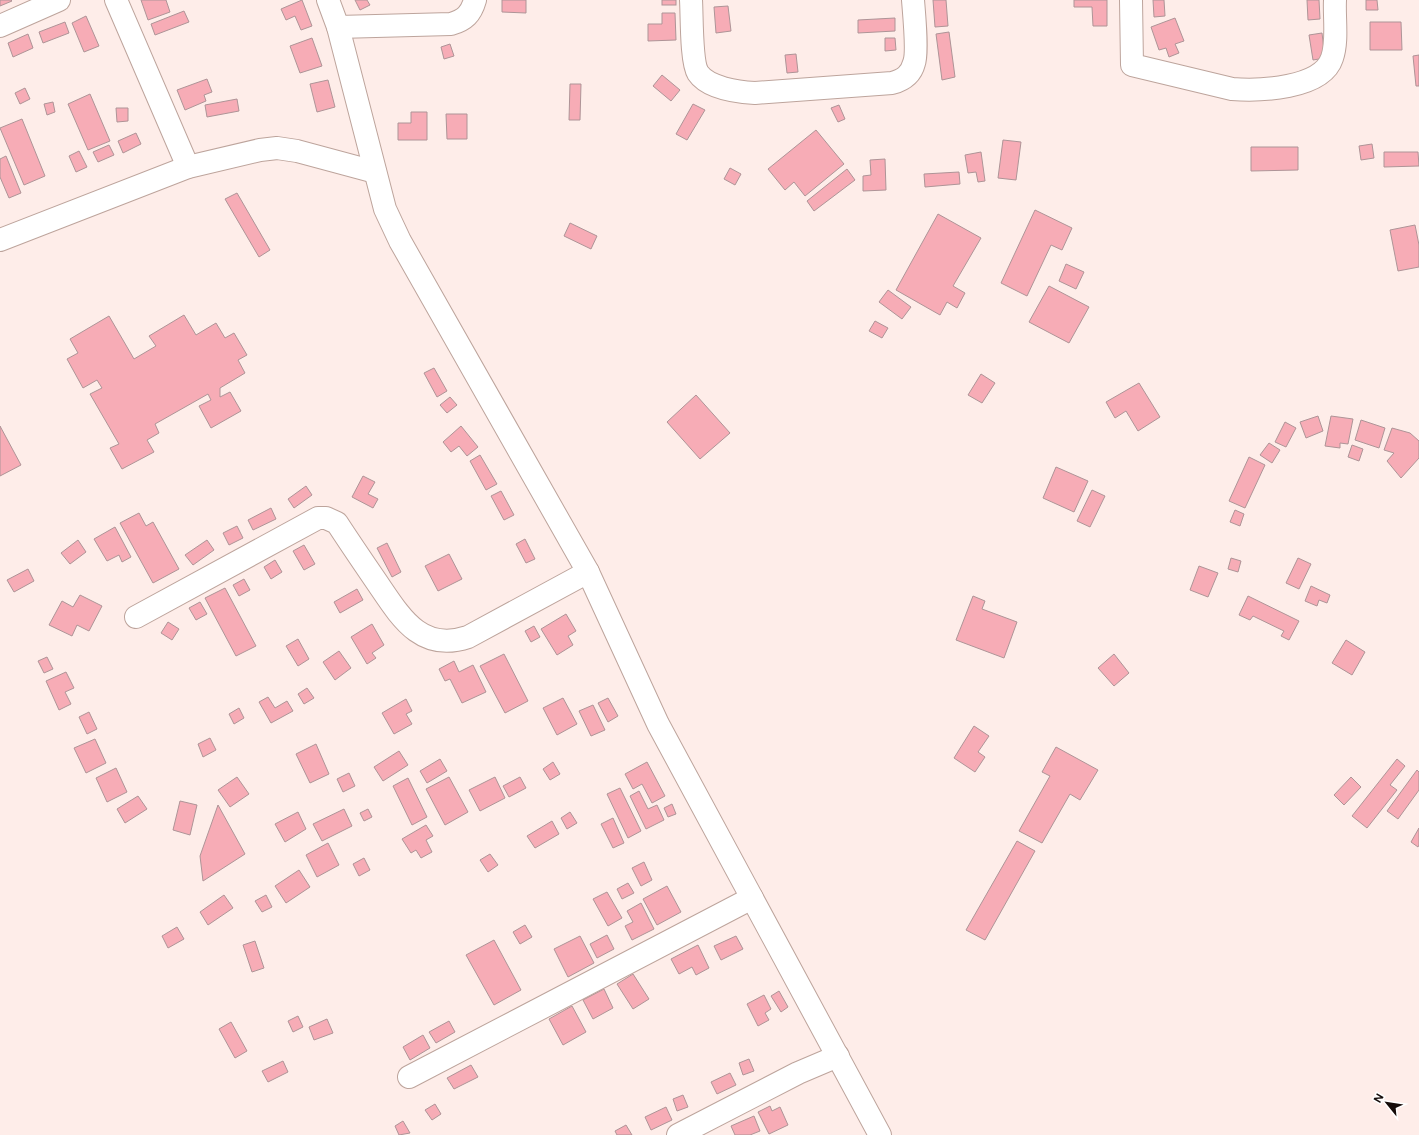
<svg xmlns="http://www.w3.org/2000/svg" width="1419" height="1135" viewBox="0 0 1419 1135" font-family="Figtree,sans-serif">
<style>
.building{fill:#f7acb6;stroke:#ae9497}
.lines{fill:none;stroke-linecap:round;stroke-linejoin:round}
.minor-casing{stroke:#bda49c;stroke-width:24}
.minor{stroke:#fff;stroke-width:22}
</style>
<rect width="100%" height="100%" fill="#feede9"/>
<g class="building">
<polygon points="0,0 11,0 12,1 0,6"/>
<polygon points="141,0 166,0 170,12 148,20"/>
<polygon points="302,0 312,26 301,30 295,16 286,20 281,9"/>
<polygon points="355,0 367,0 370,5 360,10"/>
<polygon points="502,0 526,0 526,13 502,12"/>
<rect x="662" y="0" width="14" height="5"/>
<polygon points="933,0 946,0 948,26 935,27"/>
<polygon points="1074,0 1107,0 1107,26 1093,26 1092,7 1074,7"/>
<polygon points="1153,0 1164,0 1165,16 1154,17"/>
<polygon points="1307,0 1319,0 1320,19 1308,20"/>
<polygon points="1366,0 1377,0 1378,10 1366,10"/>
<polygon points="728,6 731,31 716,33 714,7"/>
<polygon points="184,11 189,22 155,35 151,24"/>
<polygon points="662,13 675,13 676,40 648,41 648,24 662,24"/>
<polygon points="86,16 99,46 84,52 72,23"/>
<polygon points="895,18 895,31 858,33 858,20"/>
<polygon points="1175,18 1184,41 1175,44 1179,53 1169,57 1166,48 1159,50 1151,27"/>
<polygon points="65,22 69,33 43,43 39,32"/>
<polygon points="1370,22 1401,22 1402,50 1370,50"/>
<polygon points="949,32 955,77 942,80 936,34"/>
<polygon points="1322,33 1325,58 1313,60 1309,35"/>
<polygon points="28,34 33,48 13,57 8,43"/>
<polygon points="312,38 322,66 300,73 290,46"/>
<polygon points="885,38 895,38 896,50 885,51"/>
<polygon points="450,44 454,56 444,59 441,47"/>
<polygon points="796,54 798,72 787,73 785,55"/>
<polygon points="1419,55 1419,86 1416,86 1413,56"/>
<polygon points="662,75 680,90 671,101 653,86"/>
<polygon points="207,79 212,92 204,95 206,101 185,110 177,90"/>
<polygon points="328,80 335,107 317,112 310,84"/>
<polygon points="570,84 581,84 580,120 569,120"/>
<polygon points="25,88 30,99 20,104 15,93"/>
<polygon points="90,94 110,141 88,150 68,104"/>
<polygon points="237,99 239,111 207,117 205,105"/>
<polygon points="53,102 55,112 47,115 44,104"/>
<polygon points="693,104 705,110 687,140 676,134"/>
<polygon points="839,105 845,119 838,122 831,108"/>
<polygon points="116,108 128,108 128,121 117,122"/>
<polygon points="411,112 427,112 427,140 398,140 398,123 411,123"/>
<polygon points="446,114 467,114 467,139 447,139"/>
<polygon points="22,119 45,176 24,185 0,128"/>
<polygon points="816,130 844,164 805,196 794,182 785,190 768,169"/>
<polygon points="136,133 141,144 123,153 118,141"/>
<polygon points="1003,140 1021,142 1016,180 998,178"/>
<polygon points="1372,144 1374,158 1361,160 1359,146"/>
<polygon points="109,145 114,155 98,162 93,152"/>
<polygon points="1251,147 1298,147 1298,170 1251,171"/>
<polygon points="79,151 87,167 76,172 69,156"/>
<polygon points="981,152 985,181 978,182 976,172 968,173 965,155"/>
<polygon points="1384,152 1418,152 1419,166 1384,167"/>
<polygon points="6,156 21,193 9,198 0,177 0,159"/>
<polygon points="885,159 886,190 863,191 863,176 871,175 870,160"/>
<polygon points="730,168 741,174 735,185 724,179"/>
<polygon points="847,169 855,180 814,211 807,201"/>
<polygon points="959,172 960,184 925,187 924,174"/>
<polygon points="237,193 270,250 259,257 225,199"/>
<polygon points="1035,210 1072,228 1062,250 1051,245 1027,296 1001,283"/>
<polygon points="938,214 981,238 953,286 965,293 957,308 947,302 940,315 896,290"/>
<polygon points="570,223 597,236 591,249 564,236"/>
<polygon points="1415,225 1419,245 1419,267 1398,271 1390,230"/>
<polygon points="1066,264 1084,272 1076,289 1059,281"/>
<polygon points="1049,286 1089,307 1069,343 1029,322"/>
<polygon points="888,290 911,307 902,319 879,302"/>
<polygon points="184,315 196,335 216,323 225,338 234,333 247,355 238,360 245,373 220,388 220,397 230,392 241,411 211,428 199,406 211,400 208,394 155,424 159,433 147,440 154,452 122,469 110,448 119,444 90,394 102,388 97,380 83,388 67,359 78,353 70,339 109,316 134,359 156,346 149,336"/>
<polygon points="875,321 888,328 882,338 869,331"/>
<polygon points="434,368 447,391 437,397 424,373"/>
<polygon points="981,374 995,383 982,403 968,395"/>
<polygon points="1139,383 1160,417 1138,431 1126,411 1115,418 1106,402"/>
<polygon points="696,395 730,433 700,459 667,422"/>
<polygon points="450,397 457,405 447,413 440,405"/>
<polygon points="1318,416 1323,431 1306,438 1300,422"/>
<polygon points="1331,416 1353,419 1348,444 1340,443 1340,448 1325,446"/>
<polygon points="1361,420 1385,428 1379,448 1355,440"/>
<polygon points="1285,422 1296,428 1286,447 1275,442"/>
<polygon points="0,426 21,465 0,476"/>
<polygon points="461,426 478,447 467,456 459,446 451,452 443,442"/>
<polygon points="1392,428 1410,433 1419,441 1419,458 1401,478 1387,461 1394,453 1384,450"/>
<polygon points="1269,443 1280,450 1272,463 1260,455"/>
<polygon points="1352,445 1363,449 1359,461 1348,457"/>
<polygon points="480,455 497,484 486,490 470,461"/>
<polygon points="1249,457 1265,465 1245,508 1229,501"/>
<polygon points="1056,467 1088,481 1074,512 1043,498"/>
<polygon points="363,476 375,482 368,494 378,499 373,508 352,497"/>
<polygon points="306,486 312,495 294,508 288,499"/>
<polygon points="1092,490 1105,496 1090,527 1077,521"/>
<polygon points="501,491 514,515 504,520 491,496"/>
<polygon points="271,508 276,519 253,530 248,520"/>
<polygon points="1235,510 1244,514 1240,526 1230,522"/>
<polygon points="139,513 146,526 153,522 179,569 153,583 120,523"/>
<polygon points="237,526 243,538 229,545 223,533"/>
<polygon points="115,527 131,557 122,562 119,555 107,561 94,539"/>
<polygon points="525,539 535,559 526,563 516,544"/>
<polygon points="78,540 86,552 70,564 61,553"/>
<polygon points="207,540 214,550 193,565 185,555"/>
<polygon points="387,543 401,572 392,577 377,548"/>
<polygon points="304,545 315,564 304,570 293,551"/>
<polygon points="449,554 462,579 438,591 425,566"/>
<polygon points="1231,558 1241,561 1238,572 1228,569"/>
<polygon points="1298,558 1311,564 1299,589 1286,583"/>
<polygon points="275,560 282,572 271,579 264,567"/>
<polygon points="1199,566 1218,573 1208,597 1190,590"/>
<polygon points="28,569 34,581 14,592 7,580"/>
<polygon points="244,579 250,590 239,596 233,585"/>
<polygon points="1311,586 1330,595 1327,603 1319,600 1317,606 1305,601"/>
<polygon points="225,588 256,646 236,656 205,598"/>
<polygon points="357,589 363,600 340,613 334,602"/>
<polygon points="80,595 102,606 89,631 77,625 72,636 49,625 62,601 73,607"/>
<polygon points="973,596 985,601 982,609 1017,622 1004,658 956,640"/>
<polygon points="1248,596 1299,621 1289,640 1281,636 1284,631 1253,616 1250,620 1239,615"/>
<polygon points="200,602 207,614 196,620 189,608"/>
<polygon points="566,614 576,631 568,636 573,645 557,655 541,629"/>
<polygon points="168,622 179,629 172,640 161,633"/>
<polygon points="372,624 384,645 372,653 376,658 367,664 351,637"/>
<polygon points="534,626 540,637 531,642 525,631"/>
<polygon points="298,639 309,659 298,666 286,646"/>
<polygon points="1346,640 1365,652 1352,675 1332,663"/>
<polygon points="339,651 351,668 335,680 323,662"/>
<polygon points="504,654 528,701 505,713 480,666"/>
<polygon points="1114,654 1129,673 1114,686 1098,668"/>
<polygon points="47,657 53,669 44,673 38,661"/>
<polygon points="454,661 459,672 473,665 486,692 462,703 450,679 445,681 439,669"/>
<polygon points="66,672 74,688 65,692 71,704 59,710 46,681"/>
<polygon points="307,688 314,698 304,704 298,694"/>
<polygon points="268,697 275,708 287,701 293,711 271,723 259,702"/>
<polygon points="563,698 577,724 557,735 543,708"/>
<polygon points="608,698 618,716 608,722 598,703"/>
<polygon points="406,699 412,711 406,714 412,724 394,734 382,713"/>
<polygon points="593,705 605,730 591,736 579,711"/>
<polygon points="239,708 244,718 234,724 229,714"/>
<polygon points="89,712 97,729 87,734 79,717"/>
<polygon points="974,726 989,736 978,752 985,757 975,772 954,758"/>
<polygon points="210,738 216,750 203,757 198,744"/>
<polygon points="95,739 106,763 86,773 74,748"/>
<polygon points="316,744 329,774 310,783 296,754"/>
<polygon points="1056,747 1098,770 1080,800 1070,794 1042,843 1019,831 1050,776 1042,772"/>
<polygon points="399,751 408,765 383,781 374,767"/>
<polygon points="440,759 447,771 427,783 420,771"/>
<polygon points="1397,759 1405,766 1390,785 1397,790 1367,828 1352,816"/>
<polygon points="553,762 560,774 550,780 543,769"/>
<polygon points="647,762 665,796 652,803 642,784 633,789 625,774"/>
<polygon points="116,768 127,792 107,802 96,778"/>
<polygon points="1417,770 1419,772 1419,790 1398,819 1387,811"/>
<polygon points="349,773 355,786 343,792 337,779"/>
<polygon points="237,777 249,794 230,807 218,790"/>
<polygon points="449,777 468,812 445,825 426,789"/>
<polygon points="495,777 505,798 480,811 469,790"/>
<polygon points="520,777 526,788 509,797 503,786"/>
<polygon points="1351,777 1361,787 1344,805 1334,795"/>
<polygon points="408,778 427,817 412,825 393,786"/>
<polygon points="620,788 641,831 628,838 607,794"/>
<polygon points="639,791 648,809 657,805 664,820 646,829 630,796"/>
<polygon points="138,796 147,809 125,823 117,809"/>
<polygon points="180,801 197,805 190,835 173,830"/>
<polygon points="672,804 676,814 668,817 664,808"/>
<polygon points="218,805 245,854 203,881 200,856"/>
<polygon points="344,809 352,826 322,841 313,824"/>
<polygon points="368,809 372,817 364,821 360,813"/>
<polygon points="298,812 306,829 285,842 275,824"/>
<polygon points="570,812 577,823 567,829 561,818"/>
<polygon points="613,818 624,843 613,848 601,824"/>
<polygon points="552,821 559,834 535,848 527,836"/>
<polygon points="426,825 433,836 426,840 432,852 421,858 416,850 411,853 402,839"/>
<polygon points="1419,828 1419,845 1418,847 1411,842"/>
<polygon points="1017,841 1035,851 985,940 966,930"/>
<polygon points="328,843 339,865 317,877 306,855"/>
<polygon points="490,854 498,865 488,872 480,860"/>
<polygon points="364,858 370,870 359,876 353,864"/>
<polygon points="644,862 652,880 641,886 632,868"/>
<polygon points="299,870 310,887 286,903 275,886"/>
<polygon points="628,883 634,893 622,899 617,889"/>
<polygon points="667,886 681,912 657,925 643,899"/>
<polygon points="607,892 622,918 608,926 593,899"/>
<polygon points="224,895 233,908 208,925 200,912"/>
<polygon points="266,895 272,907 262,912 255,901"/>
<polygon points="641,903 654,929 632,940 625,926 633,922 627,911"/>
<polygon points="525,925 532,937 520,944 513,932"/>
<polygon points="177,927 184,939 168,948 162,936"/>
<polygon points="607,935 614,949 597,958 590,944"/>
<polygon points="580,936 594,963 568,977 554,949"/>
<polygon points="736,936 743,949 721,960 714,946"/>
<polygon points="494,940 521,990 494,1005 466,955"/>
<polygon points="255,941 264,968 252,972 243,945"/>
<polygon points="698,945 709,968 696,975 692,967 679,974 671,959"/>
<polygon points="633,974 649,999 633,1009 617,984"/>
<polygon points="604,989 613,1008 593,1019 583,1000"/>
<polygon points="779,991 788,1007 781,1012 771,996"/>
<polygon points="764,995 771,1009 765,1013 769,1020 758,1026 747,1004"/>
<polygon points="572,1006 586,1032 563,1045 549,1019"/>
<polygon points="298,1016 303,1027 293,1032 288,1021"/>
<polygon points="327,1019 333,1033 314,1040 309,1027"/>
<polygon points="449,1021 455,1032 436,1043 429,1032"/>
<polygon points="231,1022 247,1051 235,1058 219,1029"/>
<polygon points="423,1035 430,1048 410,1060 403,1047"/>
<polygon points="749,1059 754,1071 743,1075 739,1063"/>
<polygon points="283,1061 288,1072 268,1082 262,1071"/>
<polygon points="471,1065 478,1077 454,1089 447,1078"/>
<polygon points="730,1073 736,1085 717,1094 711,1082"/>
<polygon points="683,1095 688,1107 677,1111 673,1099"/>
<polygon points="435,1104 441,1114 432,1120 425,1110"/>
<polygon points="770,1106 772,1111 780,1107 788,1125 769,1134 758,1112"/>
<polygon points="666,1107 672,1120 651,1130 645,1117"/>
<polygon points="754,1116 760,1131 750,1135 735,1135 731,1126"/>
<polygon points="403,1121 410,1133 399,1135 395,1126"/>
<polygon points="626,1125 632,1135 617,1135 615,1131"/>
</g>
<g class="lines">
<defs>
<g id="minor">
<polyline points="116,0 188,167"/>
<polyline points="328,0 338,27 385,209 400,241 588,572 658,724 880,1135"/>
<path d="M 691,0 C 692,15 691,62 698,73 C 708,88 738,92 755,93 L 892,83 C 903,80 911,75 914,63 C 918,53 914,13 913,0"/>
<path d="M 1131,0 L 1132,65 L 1232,89 C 1259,91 1322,89 1332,58 C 1338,41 1334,18 1335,0"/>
<polyline points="0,26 59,0"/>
<path d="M 338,27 L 451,24 C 465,20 471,14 475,0"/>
<polyline points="0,240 188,167 260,150 277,148 297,151 375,172"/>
<path d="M 136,617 L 318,518 L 326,518 L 337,523 C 350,543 363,562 376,581 C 400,616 420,653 468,637 L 588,572"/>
<polyline points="409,1077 752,898"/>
<polyline points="678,1135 798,1073 838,1056"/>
</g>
</defs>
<use href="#minor" class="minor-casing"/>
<use href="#minor" class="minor"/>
</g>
<g transform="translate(1387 1103) rotate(300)" stroke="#ffffff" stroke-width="3" paint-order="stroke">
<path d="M0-3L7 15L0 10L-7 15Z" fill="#150c0a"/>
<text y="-6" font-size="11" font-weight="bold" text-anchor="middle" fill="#150c0a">N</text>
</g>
</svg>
